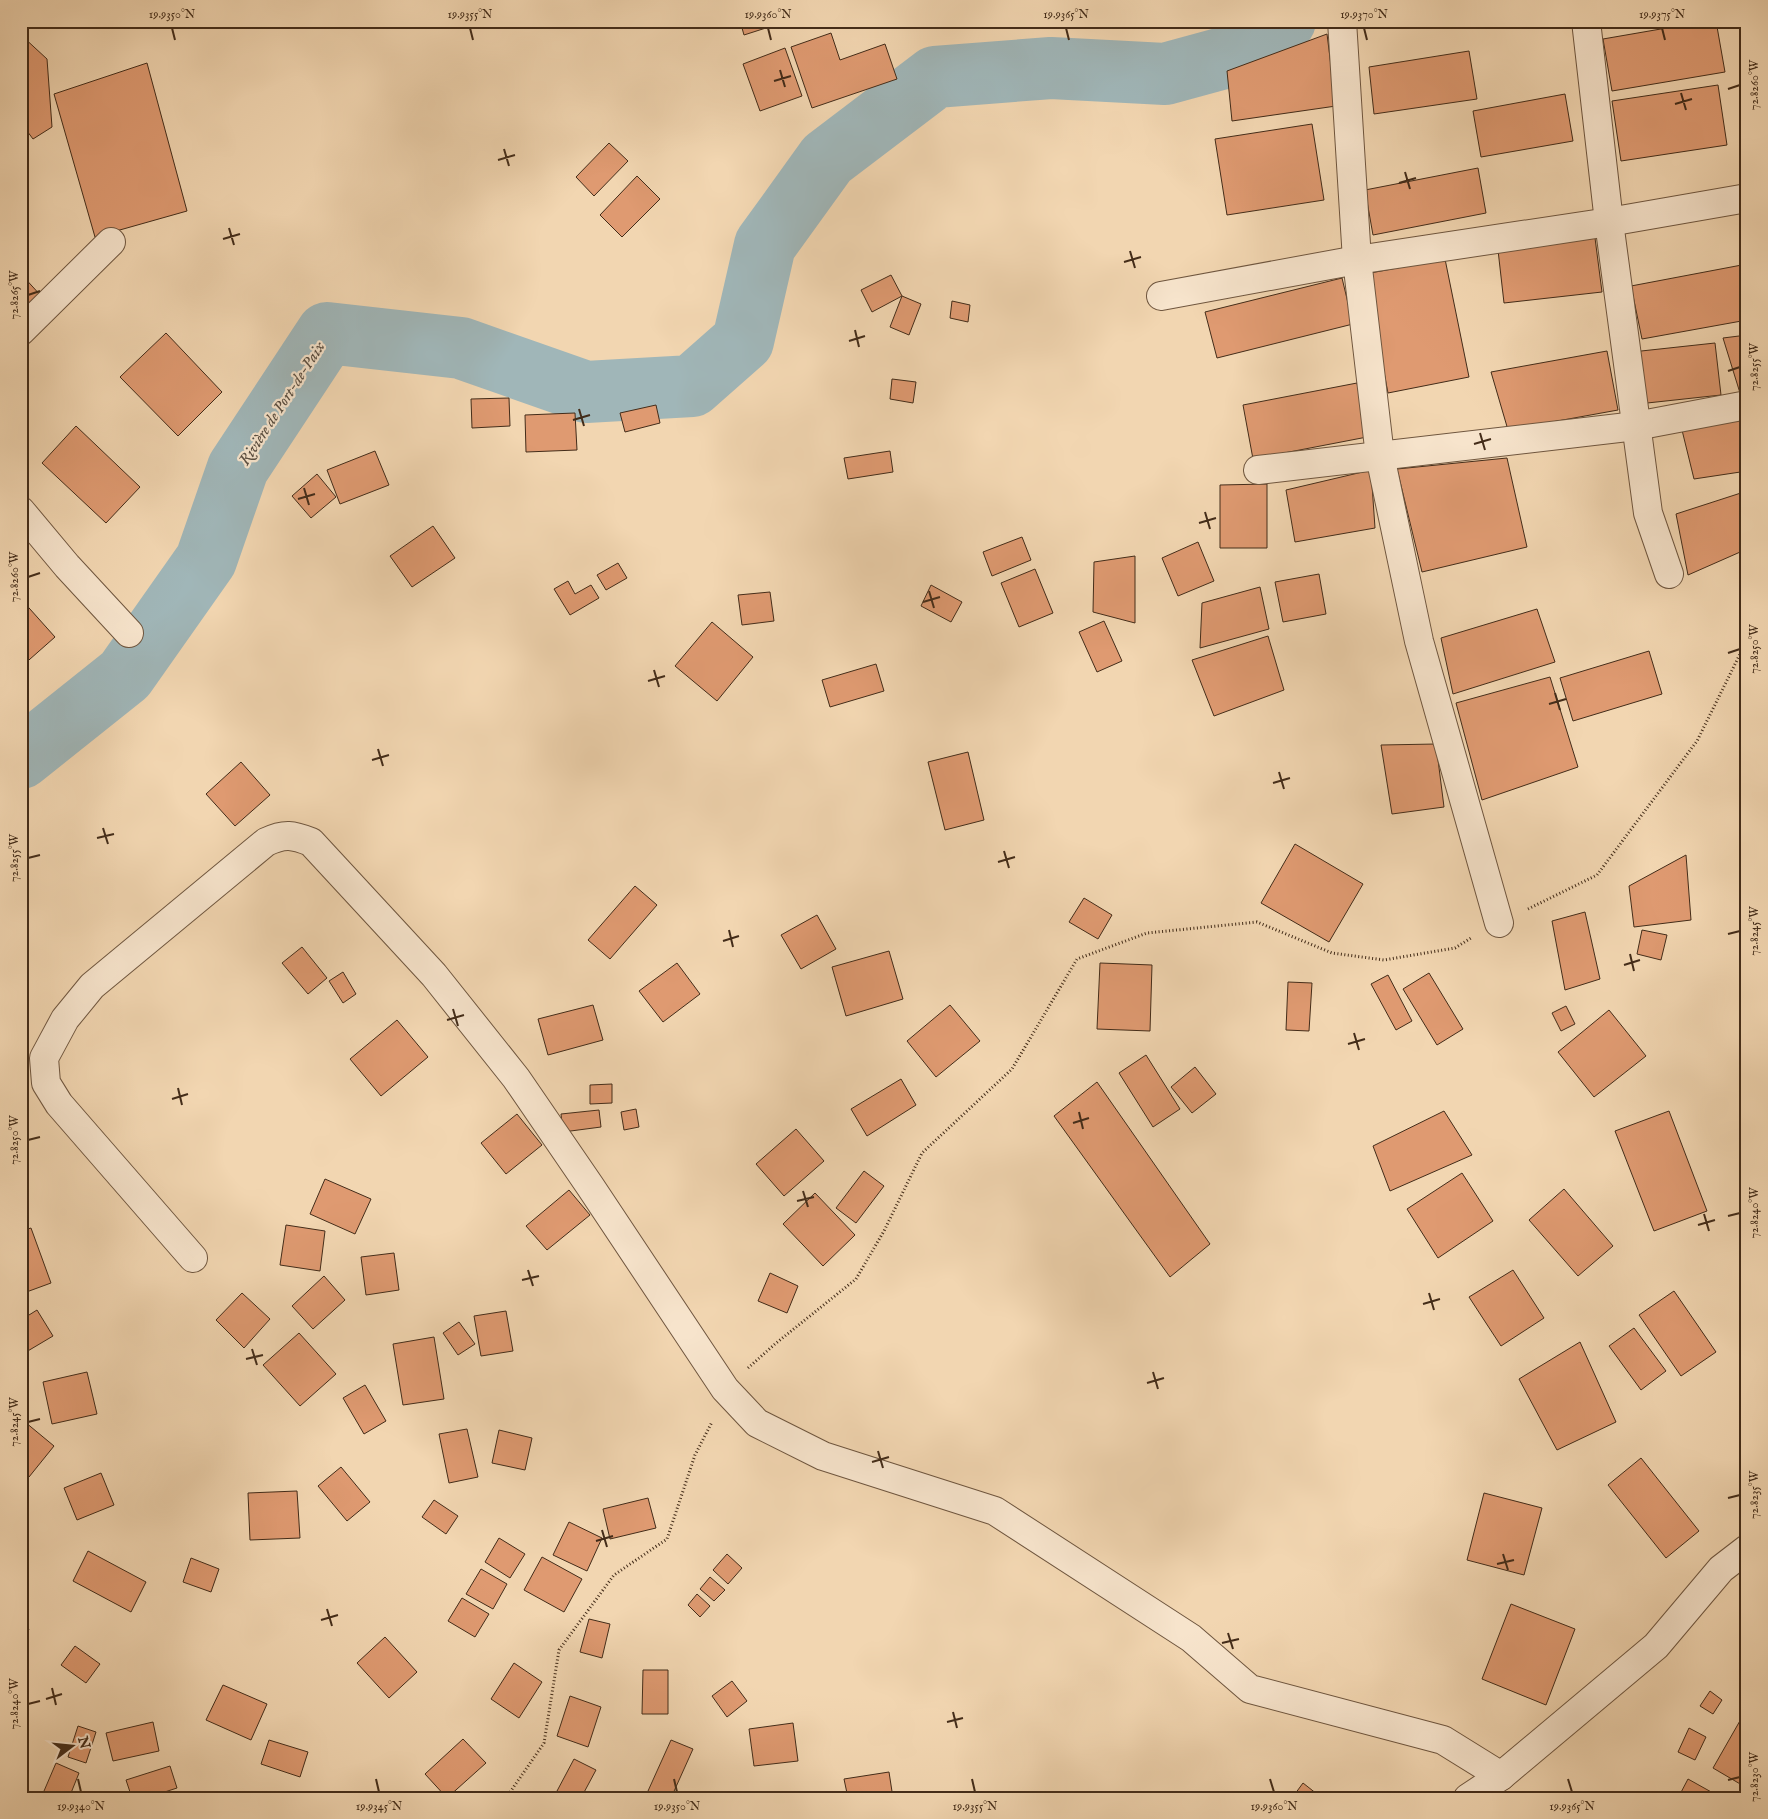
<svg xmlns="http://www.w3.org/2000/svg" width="1768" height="1819" viewBox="0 0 1768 1819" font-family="'IM FELL English',serif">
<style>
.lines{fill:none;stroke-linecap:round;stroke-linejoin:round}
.river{stroke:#a0b6b8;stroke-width:62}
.building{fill:#df9a71;stroke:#432c19}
.minor-casing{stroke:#6f563f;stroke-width:30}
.path{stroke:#432c19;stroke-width:3;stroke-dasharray:1 2.5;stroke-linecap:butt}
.minor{stroke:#f7e4cc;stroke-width:28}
.ticks{fill:none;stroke:#432c19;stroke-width:2}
.labels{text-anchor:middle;stroke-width:4.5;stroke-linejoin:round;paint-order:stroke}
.water-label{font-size:16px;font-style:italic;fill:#5a4e41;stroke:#f7e4cc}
.neatline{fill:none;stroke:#432c19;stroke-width:2}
.ticks-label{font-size:12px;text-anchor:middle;fill:#432c19}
</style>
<rect width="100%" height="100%" fill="#f2d6b1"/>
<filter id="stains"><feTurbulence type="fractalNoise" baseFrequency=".004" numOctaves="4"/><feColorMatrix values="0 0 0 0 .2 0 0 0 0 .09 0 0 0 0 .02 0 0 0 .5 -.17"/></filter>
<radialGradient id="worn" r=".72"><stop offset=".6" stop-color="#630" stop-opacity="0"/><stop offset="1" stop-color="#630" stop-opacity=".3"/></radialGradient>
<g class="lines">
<polyline class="river" points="21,758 125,675 206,560 238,468 327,333 461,348 586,392 692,386 743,341 765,245 827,159 935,77 1051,68 1165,74 1231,56 1285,21"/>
</g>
<g class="building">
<polygon points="740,21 767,21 769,27 744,35"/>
<polygon points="775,21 792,21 777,27"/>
<polygon points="1707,21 1716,21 1725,72 1612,91 1603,39"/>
<polygon points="831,33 840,60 885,44 897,79 812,108 791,47"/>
<polygon points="1327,34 1336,106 1232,121 1227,71"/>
<polygon points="21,35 47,59 52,127 33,139 21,123"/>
<polygon points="785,48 802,96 760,111 743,64"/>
<polygon points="1469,51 1477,99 1374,114 1369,67"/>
<polygon points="147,63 187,211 95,237 54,94"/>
<polygon points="1718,85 1727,145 1621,161 1612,101"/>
<polygon points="1565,94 1573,141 1481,157 1473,111"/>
<polygon points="1312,124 1324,200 1227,215 1215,139"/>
<polygon points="609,143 628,161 594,196 576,177"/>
<polygon points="1478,168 1486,213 1373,235 1365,190"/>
<polygon points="637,176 660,199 622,237 600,215"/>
<polygon points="1595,238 1602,292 1504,303 1498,250"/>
<polygon points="1445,259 1469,377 1388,393 1365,274"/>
<polygon points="1747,264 1747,320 1642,339 1631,286"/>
<polygon points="21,274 43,298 21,318"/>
<polygon points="891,275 902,296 872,312 861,290"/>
<polygon points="1342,278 1353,324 1217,358 1205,312"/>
<polygon points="902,296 921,304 909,335 890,327"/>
<polygon points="952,301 970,305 968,322 950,318"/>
<polygon points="166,333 222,392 178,436 120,377"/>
<polygon points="1747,335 1747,392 1740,393 1723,338"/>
<polygon points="1715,343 1721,395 1638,404 1632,352"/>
<polygon points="1607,351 1618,410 1508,430 1491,372"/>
<polygon points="892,379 916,382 913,403 890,399"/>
<polygon points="1357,383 1367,437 1253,459 1243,405"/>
<polygon points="509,398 510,426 472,428 471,399"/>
<polygon points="656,405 660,423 625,432 620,413"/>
<polygon points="575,413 577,450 526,452 525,415"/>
<polygon points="1747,420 1747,471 1694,479 1681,426"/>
<polygon points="76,426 140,487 106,523 42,463"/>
<polygon points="375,451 389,485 340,504 327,470"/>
<polygon points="890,451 893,472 848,479 844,458"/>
<polygon points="1507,458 1527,547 1422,572 1397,469"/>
<polygon points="1371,470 1375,528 1295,542 1286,490"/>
<polygon points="317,474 336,497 311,518 292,496"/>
<polygon points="1267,484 1267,548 1220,548 1220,485"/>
<polygon points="1747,491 1747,549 1688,575 1676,514"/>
<polygon points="433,526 455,558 412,587 390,556"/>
<polygon points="1022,537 1031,560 992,576 983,552"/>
<polygon points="1198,542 1214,581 1178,596 1162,558"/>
<polygon points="1135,556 1135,623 1093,612 1094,562"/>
<polygon points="618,563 627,578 606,590 597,575"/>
<polygon points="1035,569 1053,613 1019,627 1001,583"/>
<polygon points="1319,574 1326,614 1283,622 1275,582"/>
<polygon points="568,581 575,594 591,585 599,598 570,615 554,589"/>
<polygon points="931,585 962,602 951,622 921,606"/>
<polygon points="1260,587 1269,629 1200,648 1202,603"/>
<polygon points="770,592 774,621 742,625 738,595"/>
<polygon points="21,599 55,637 21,667"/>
<polygon points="1537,609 1555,662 1453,694 1441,638"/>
<polygon points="1104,621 1122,661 1097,672 1079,632"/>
<polygon points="712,622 753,657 717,701 675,666"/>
<polygon points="1268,636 1284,690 1214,716 1192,660"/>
<polygon points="1649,651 1662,694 1573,721 1560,678"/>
<polygon points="876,664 884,691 830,707 822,680"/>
<polygon points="1550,677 1578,767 1482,800 1456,703"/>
<polygon points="1436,744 1444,807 1392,814 1381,745"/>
<polygon points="968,752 984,820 945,830 928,762"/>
<polygon points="241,762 270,795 235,826 206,794"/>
<polygon points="1295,844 1363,884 1329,942 1261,903"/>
<polygon points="1686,855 1691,920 1634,927 1629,886"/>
<polygon points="635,886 657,905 610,959 588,940"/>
<polygon points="1084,898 1112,915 1098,939 1069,922"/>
<polygon points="1585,912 1600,979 1565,990 1552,921"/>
<polygon points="817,915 836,949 801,969 781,935"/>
<polygon points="1642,930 1667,935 1661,960 1637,954"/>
<polygon points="302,947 327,978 308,994 282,963"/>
<polygon points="889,951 903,999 846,1016 832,967"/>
<polygon points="677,963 700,994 663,1022 639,991"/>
<polygon points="1100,963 1152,965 1150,1031 1097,1029"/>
<polygon points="343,972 356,994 343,1003 329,981"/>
<polygon points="1429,973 1463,1029 1437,1045 1403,989"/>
<polygon points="1388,975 1412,1021 1396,1030 1371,984"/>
<polygon points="1288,982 1312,983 1309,1031 1286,1030"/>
<polygon points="593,1005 603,1040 548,1055 538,1019"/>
<polygon points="950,1005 980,1041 936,1077 907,1041"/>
<polygon points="1566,1006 1575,1024 1561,1031 1552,1013"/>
<polygon points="1609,1010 1646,1056 1594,1097 1558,1052"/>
<polygon points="397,1020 428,1057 381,1096 350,1059"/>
<polygon points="1146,1055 1180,1109 1153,1127 1119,1073"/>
<polygon points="1195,1067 1216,1094 1192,1113 1171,1087"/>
<polygon points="901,1079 916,1105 867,1136 851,1109"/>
<polygon points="1097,1082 1210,1244 1170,1277 1054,1116"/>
<polygon points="612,1084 612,1103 590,1104 590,1085"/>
<polygon points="636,1109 639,1127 624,1130 621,1112"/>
<polygon points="599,1110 601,1127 563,1132 561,1114"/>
<polygon points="1444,1111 1472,1155 1390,1191 1373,1146"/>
<polygon points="1669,1111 1707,1211 1654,1231 1615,1131"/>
<polygon points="517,1114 542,1145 506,1174 481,1143"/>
<polygon points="796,1129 824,1161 784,1196 756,1164"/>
<polygon points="864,1171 884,1186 856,1223 836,1208"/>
<polygon points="1462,1173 1493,1221 1438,1258 1407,1209"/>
<polygon points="325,1179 371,1199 355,1234 310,1214"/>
<polygon points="1564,1189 1613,1246 1578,1276 1529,1220"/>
<polygon points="569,1190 590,1215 547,1250 526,1226"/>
<polygon points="815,1193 855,1235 823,1266 783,1224"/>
<polygon points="286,1225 325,1231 320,1271 280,1265"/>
<polygon points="31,1228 51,1283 21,1294 21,1231"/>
<polygon points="394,1253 399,1290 366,1295 361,1257"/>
<polygon points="1513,1270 1544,1318 1501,1346 1469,1297"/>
<polygon points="770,1273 798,1286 787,1313 758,1301"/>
<polygon points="324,1276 345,1300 313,1329 292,1306"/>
<polygon points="1674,1291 1716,1352 1681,1376 1639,1315"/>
<polygon points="242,1293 270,1319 244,1348 216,1320"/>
<polygon points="37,1310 53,1336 21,1355 21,1320"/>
<polygon points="506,1311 513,1351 481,1356 474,1316"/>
<polygon points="459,1322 475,1344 458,1355 443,1333"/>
<polygon points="1634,1328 1666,1371 1641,1390 1609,1346"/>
<polygon points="299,1333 336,1374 300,1406 263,1365"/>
<polygon points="434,1337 444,1399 403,1405 393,1344"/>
<polygon points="1580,1342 1616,1422 1557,1450 1519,1379"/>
<polygon points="87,1372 97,1414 52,1424 43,1382"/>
<polygon points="365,1385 386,1421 364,1434 343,1398"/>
<polygon points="25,1422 54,1446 29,1477 21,1471 21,1427"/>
<polygon points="467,1429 478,1477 449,1483 439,1434"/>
<polygon points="499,1430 532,1438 525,1470 492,1463"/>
<polygon points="1641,1458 1699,1531 1666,1558 1608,1485"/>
<polygon points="341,1467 370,1502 347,1521 318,1486"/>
<polygon points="101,1473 114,1505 77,1520 64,1488"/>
<polygon points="297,1491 300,1538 250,1540 248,1493"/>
<polygon points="1484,1493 1542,1508 1524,1575 1467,1560"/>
<polygon points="648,1498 656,1528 610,1539 603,1509"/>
<polygon points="434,1500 458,1516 446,1534 422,1517"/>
<polygon points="569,1522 602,1538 587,1571 553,1555"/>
<polygon points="499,1538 525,1554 510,1578 485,1562"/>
<polygon points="88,1551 146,1582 131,1612 73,1581"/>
<polygon points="727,1554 742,1568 728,1584 713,1570"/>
<polygon points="542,1557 582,1579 564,1612 524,1590"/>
<polygon points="191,1558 219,1569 211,1592 183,1582"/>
<polygon points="481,1569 507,1584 493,1609 466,1594"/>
<polygon points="710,1577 725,1590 714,1601 700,1589"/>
<polygon points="697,1594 710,1606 700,1617 688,1605"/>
<polygon points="462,1598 489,1614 475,1637 448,1621"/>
<polygon points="1511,1604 1575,1629 1546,1705 1482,1679"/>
<polygon points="589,1619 610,1624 602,1658 580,1652"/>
<polygon points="21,1625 29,1629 21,1647"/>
<polygon points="385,1637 417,1672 389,1698 357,1663"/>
<polygon points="75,1646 100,1664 86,1683 61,1665"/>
<polygon points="514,1663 542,1682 519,1718 491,1699"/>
<polygon points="643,1670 668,1670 668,1714 642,1714"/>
<polygon points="732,1681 747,1701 727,1717 712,1696"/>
<polygon points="223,1685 267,1704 251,1740 206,1720"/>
<polygon points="1710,1691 1722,1700 1713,1714 1700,1706"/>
<polygon points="570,1696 601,1707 588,1747 557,1736"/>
<polygon points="1741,1719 1747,1722 1747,1788 1713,1768"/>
<polygon points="153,1722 159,1751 113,1761 106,1733"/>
<polygon points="793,1723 798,1761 754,1766 749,1729"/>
<polygon points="78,1726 96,1732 86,1763 68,1757"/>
<polygon points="1689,1728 1706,1737 1695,1760 1678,1752"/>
<polygon points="463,1739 486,1763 447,1798 425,1774"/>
<polygon points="269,1740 308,1752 300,1777 261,1764"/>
<polygon points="671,1740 693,1749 671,1798 663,1798 648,1791"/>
<polygon points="574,1759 596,1770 581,1798 569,1798 557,1791"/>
<polygon points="56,1763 79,1773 69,1798 41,1798"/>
<polygon points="170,1766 177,1788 146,1798 132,1798 126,1780"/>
<polygon points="889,1772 893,1798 848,1798 844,1779"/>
<polygon points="1688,1779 1722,1798 1678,1798"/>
<polygon points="1303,1783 1322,1798 1292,1798"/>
</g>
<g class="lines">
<defs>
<g id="minor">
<polyline points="1342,21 1357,260 1380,456 1419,641 1499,923"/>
<polyline points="1586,21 1609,222 1648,513 1669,574"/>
<polyline points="1161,296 1357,260 1609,222 1747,198"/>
<polyline points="21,331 111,242"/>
<polyline points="1258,470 1636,426 1747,405"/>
<polyline points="21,511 67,566 129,633"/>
<path d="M 193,1258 L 59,1104 L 46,1083 L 44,1058 L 65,1019 L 92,986 L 266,842 C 285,833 293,835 311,842 L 434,975 L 516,1078 L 590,1186 L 725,1389 L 757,1423 L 823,1456 L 995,1511 L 1191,1638 L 1250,1689 L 1443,1740 L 1501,1776"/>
<polyline points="1468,1798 1501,1776 1656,1646 1721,1569 1747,1549"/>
</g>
</defs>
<use href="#minor" class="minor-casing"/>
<g class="path">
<polyline points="1528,909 1597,875 1697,741 1747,640"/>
<polyline points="748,1368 775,1344 856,1279 884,1231 922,1153 1012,1069 1077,959 1147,933 1257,922 1332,953 1384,960 1455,948 1471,938"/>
<polyline points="506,1798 544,1743 559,1650 614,1575 667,1539 695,1455 712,1422"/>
</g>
<use href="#minor" class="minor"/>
</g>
<path class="ticks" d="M 172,28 L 175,40M 470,28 L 473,40M 768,28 L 771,40M 1066,28 L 1069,40M 1364,28 L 1367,40M 1662,28 L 1665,40M 780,70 L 785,87M 774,81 L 791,76M 1728,89 L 1740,85M 1681,93 L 1686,110M 1675,104 L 1692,99M 504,149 L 509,166M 498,160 L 515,155M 1405,172 L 1410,189M 1399,183 L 1416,178M 229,228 L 234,245M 223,239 L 240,234M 1130,251 L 1135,268M 1124,262 L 1141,257M 28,295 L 40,291M 855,330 L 859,347M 849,341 L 865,336M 1728,371 L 1740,367M 579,409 L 584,426M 573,420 L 590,415M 1480,433 L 1485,450M 1474,444 L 1491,439M 304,488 L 309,505M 298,499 L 315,494M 1205,512 L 1210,529M 1199,523 L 1216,518M 28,577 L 40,573M 929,591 L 934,608M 923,602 L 940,597M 1728,653 L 1740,649M 654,670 L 659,687M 648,681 L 665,676M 1555,693 L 1560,710M 1549,704 L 1566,699M 378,749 L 383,766M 372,760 L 389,755M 1279,772 L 1284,789M 1273,783 L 1290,778M 103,828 L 108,844M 97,838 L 114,834M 1004,851 L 1009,868M 28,858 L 40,855M 998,862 L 1015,857M 729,930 L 733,947M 1728,934 L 1740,931M 723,941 L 739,936M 1630,954 L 1634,971M 1624,965 L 1640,960M 453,1009 L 458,1026M 447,1020 L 464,1015M 1354,1033 L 1359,1050M 1348,1044 L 1365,1039M 178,1088 L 182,1105M 172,1099 L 188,1094M 1079,1112 L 1083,1129M 1073,1123 L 1089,1118M 28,1140 L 40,1137M 803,1191 L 808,1207M 797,1201 L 814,1197M 1704,1214 L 1709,1231M 1728,1216 L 1740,1213M 1698,1225 L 1715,1220M 528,1270 L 533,1286M 522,1280 L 539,1276M 1429,1293 L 1434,1310M 1423,1304 L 1440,1299M 252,1349 L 257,1365M 246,1359 L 263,1355M 1153,1372 L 1158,1389M 1147,1383 L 1164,1378M 28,1422 L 40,1419M 878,1451 L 883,1468M 872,1462 L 889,1457M 1728,1498 L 1740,1495M 602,1530 L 607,1547M 596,1541 L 613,1536M 1503,1554 L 1508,1570M 1497,1564 L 1514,1560M 327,1609 L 332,1626M 321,1620 L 338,1615M 1228,1633 L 1233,1649M 1222,1643 L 1239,1639M 52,1688 L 56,1705M 46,1699 L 62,1694M 28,1704 L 40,1701M 953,1712 L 957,1728M 947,1722 L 963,1718M 78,1779 L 81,1792M 376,1779 L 379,1792M 674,1779 L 677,1792M 972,1779 L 975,1792M 1270,1779 L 1274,1792M 1568,1779 L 1572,1792M 1728,1780 L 1740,1777"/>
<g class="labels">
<g class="water-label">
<text transform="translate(281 403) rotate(-57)" y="6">Rivière de Port-de-Paix</text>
</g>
</g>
<rect width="1768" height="1819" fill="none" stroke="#f2d6b1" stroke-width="55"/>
<g transform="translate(72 1746) rotate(74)" stroke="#f7e4cc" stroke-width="4" paint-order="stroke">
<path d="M0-4L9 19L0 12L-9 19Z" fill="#432c19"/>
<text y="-8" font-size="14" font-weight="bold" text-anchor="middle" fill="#432c19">N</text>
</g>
<rect x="28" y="28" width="1712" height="1764" class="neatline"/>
<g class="ticks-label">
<text x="172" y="18">19.9350°N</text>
<text x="470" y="18">19.9355°N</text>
<text x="768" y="18">19.9360°N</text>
<text x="1066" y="18">19.9365°N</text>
<text x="1364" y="18">19.9370°N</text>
<text x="1662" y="18">19.9375°N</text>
<text transform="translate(1754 85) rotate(-90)" y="4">72.8260°W</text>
<text transform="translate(14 295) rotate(-90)" y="4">72.8265°W</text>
<text transform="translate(1754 367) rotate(-90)" y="4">72.8255°W</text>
<text transform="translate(14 577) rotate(-90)" y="4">72.8260°W</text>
<text transform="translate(1754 649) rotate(-90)" y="4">72.8250°W</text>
<text transform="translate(14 858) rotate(-90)" y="4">72.8255°W</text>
<text transform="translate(1754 931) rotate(-90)" y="4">72.8245°W</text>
<text transform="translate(14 1140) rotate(-90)" y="4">72.8250°W</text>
<text transform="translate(1754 1213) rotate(-90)" y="4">72.8240°W</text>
<text transform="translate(14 1422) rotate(-90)" y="4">72.8245°W</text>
<text transform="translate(1754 1495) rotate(-90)" y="4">72.8235°W</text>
<text transform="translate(14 1704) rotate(-90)" y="4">72.8240°W</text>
<text transform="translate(1754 1777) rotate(-90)" y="4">72.8230°W</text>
<text x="81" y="1810">19.9340°N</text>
<text x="379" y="1810">19.9345°N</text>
<text x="677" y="1810">19.9350°N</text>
<text x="975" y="1810">19.9355°N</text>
<text x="1274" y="1810">19.9360°N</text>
<text x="1572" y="1810">19.9365°N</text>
</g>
<rect width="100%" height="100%" filter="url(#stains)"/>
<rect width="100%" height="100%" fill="url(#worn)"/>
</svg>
